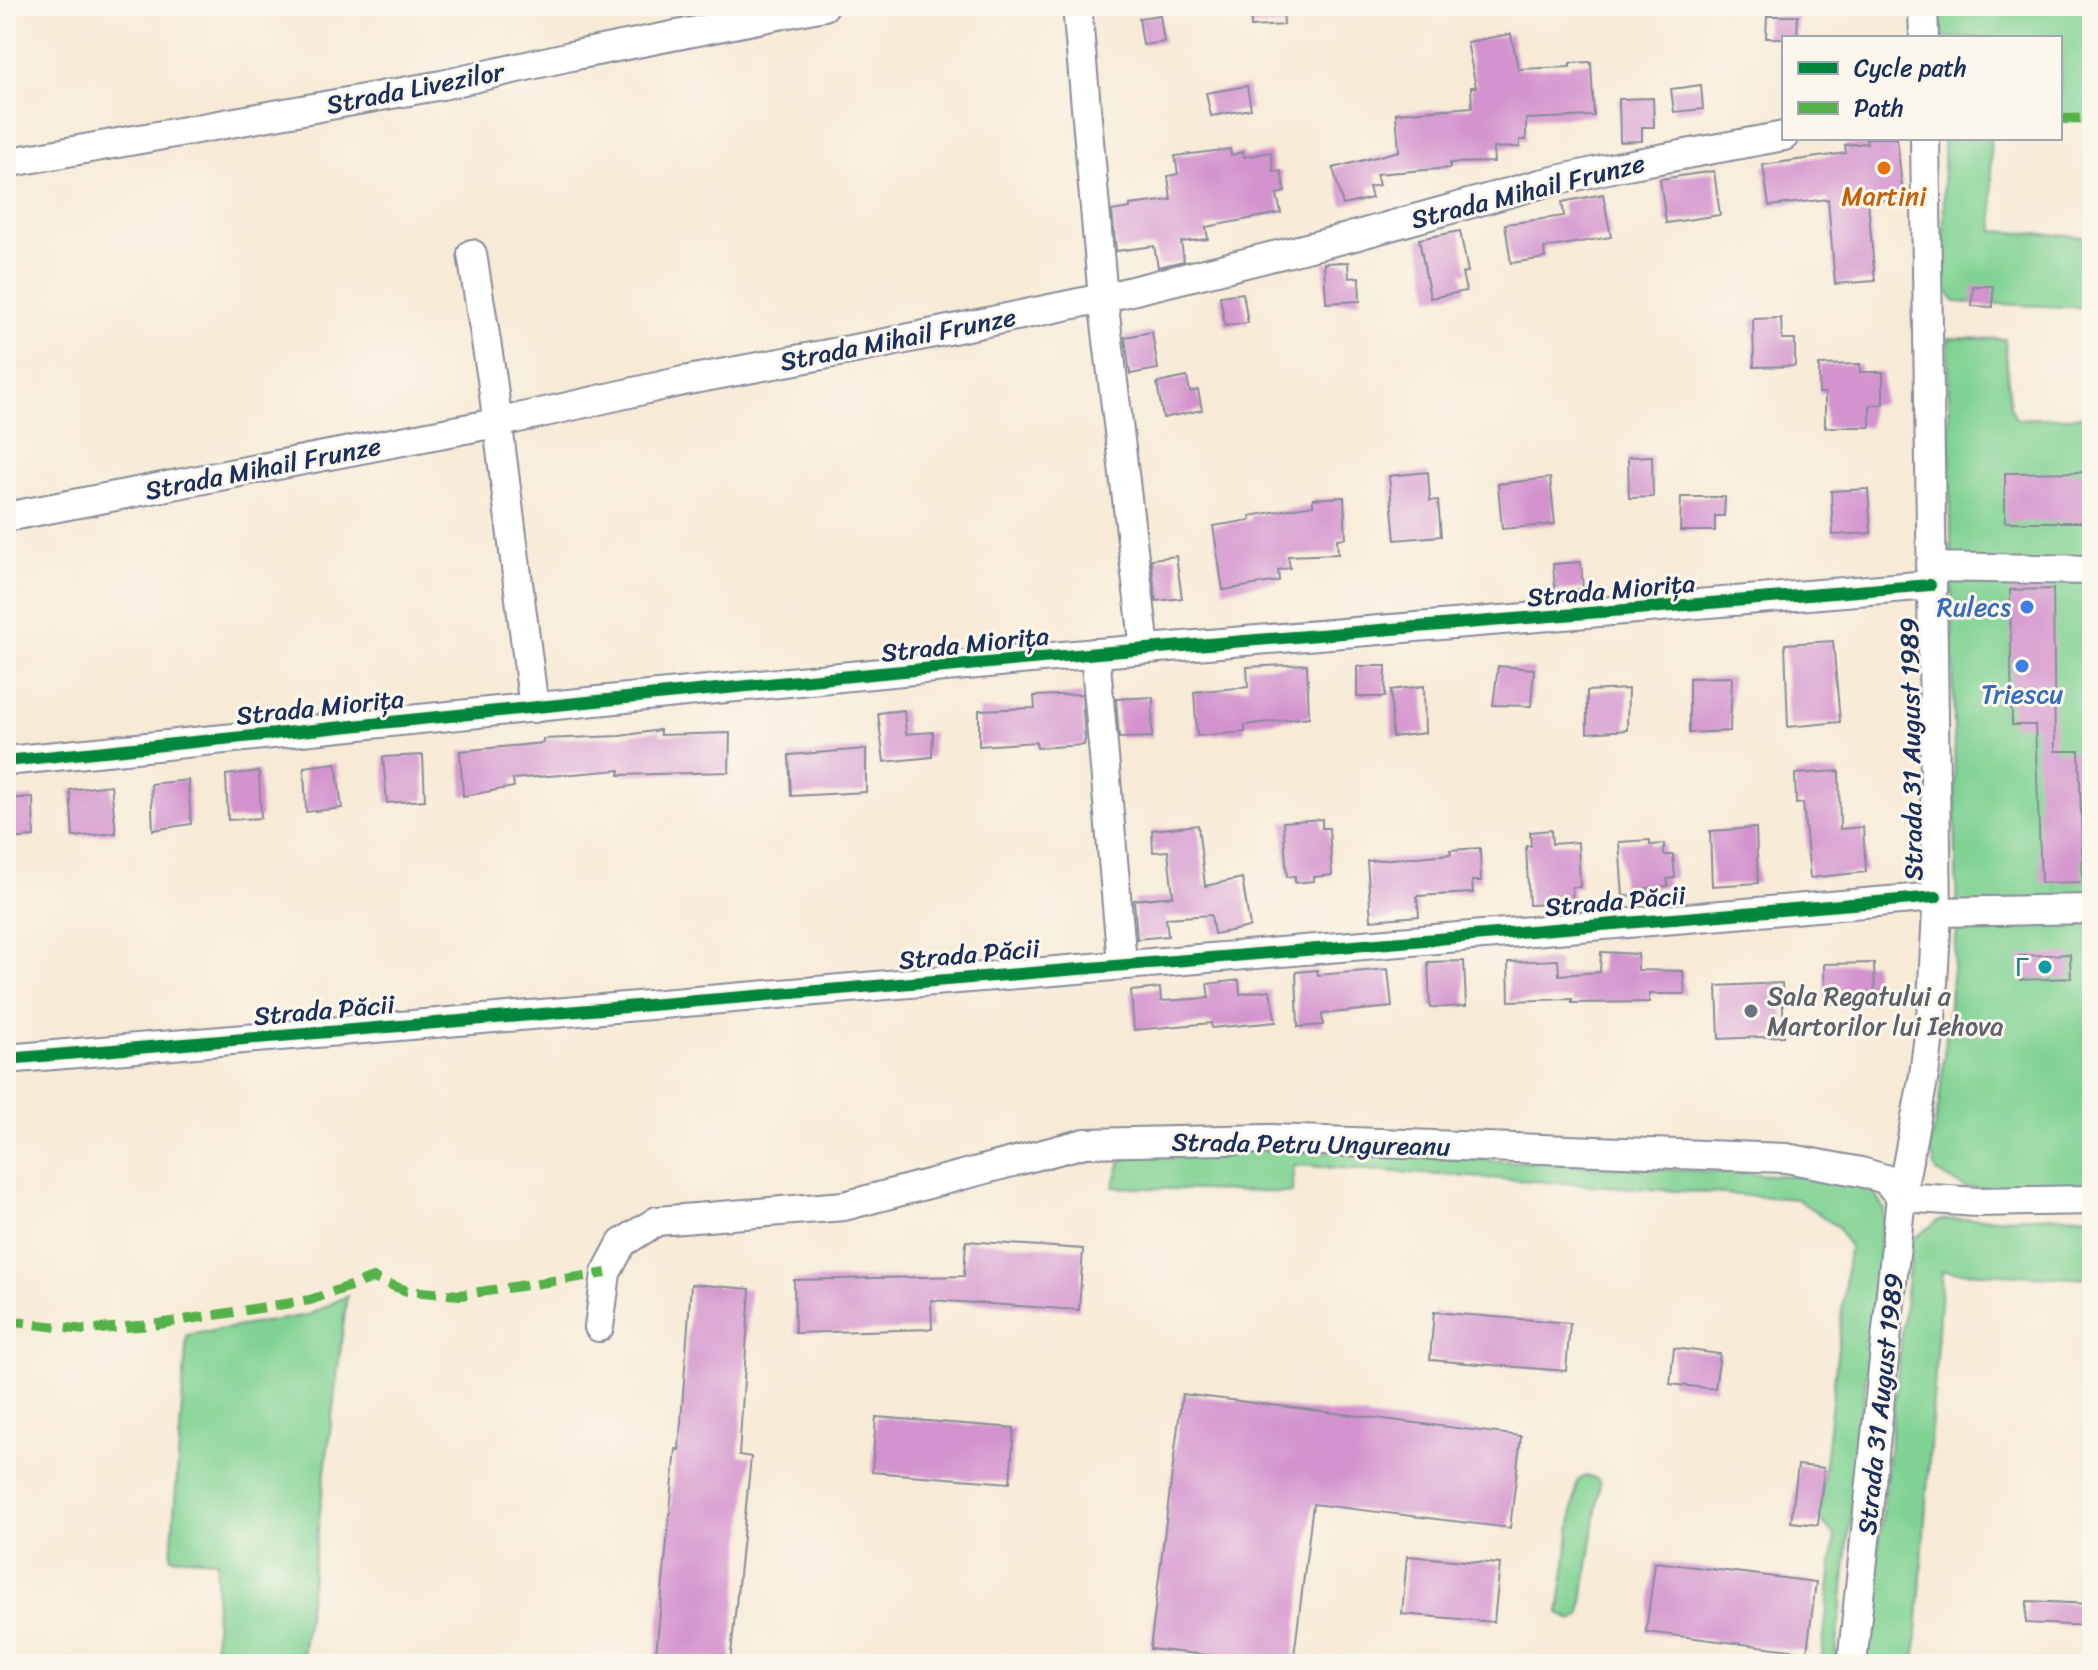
<svg xmlns="http://www.w3.org/2000/svg" width="2098" height="1670" viewBox="0 0 2098 1670" font-family="Sriracha,sans-serif">
<style>
.green{fill:#80d293;stroke:#4e8078;stroke-width:2}
.building{fill:#d393ce}
.lines{fill:none;stroke-linecap:round;stroke-linejoin:round}
.minor-casing{stroke:#898c9a;stroke-width:32}
.minor{stroke:#fff;stroke-width:28}
.quiet{stroke:#55b248;stroke-width:10;stroke-dasharray:20 10;stroke-linecap:butt}
.cycleway-casing{stroke:#fbf7ec;stroke-width:17}
.cycleway{stroke:#00873e;stroke-width:12}
.food-dot{fill:#e8710a;stroke:#fbf7ec;stroke-width:3}
.shop-dot{fill:#3f7fe0;stroke:#fbf7ec;stroke-width:3}
.culture-dot{fill:#0f9aa8;stroke:#fbf7ec;stroke-width:3}
.worship-dot{fill:#6b7280;stroke:#fbf7ec;stroke-width:3}
.labels{text-anchor:middle;stroke-width:6;stroke-linejoin:round;paint-order:stroke}
.street-label{font-size:26px;fill:#1b2f5e;stroke:#fbf7ec}
.food-label{font-size:26px;fill:#c56008;stroke:#fbf7ec}
.shop-label{font-size:26px;fill:#366cbe;stroke:#fbf7ec;text-anchor:end}
.culture-label{font-size:26px;fill:#0d838f;stroke:#fbf7ec;text-anchor:end}
.worship-label{font-size:26px;fill:#5b616d;stroke:#fbf7ec;text-anchor:start}
</style>
<rect width="100%" height="100%" fill="#fbf7ec"/>
<filter id="ink" filterUnits="userSpaceOnUse"><feTurbulence type="fractalNoise" baseFrequency=".0125" numOctaves="2"/><feDisplacementMap in="SourceGraphic" scale="16" xChannelSelector="R" yChannelSelector="G"/><feConvolveMatrix kernelMatrix="1 2 1 2 8 2 1 2 1" color-interpolation-filters="sRGB"/></filter>
<filter id="wash" filterUnits="userSpaceOnUse"><feTurbulence type="fractalNoise" baseFrequency=".006" numOctaves="4" result="noise"/><feDisplacementMap in="SourceGraphic" scale="32" xChannelSelector="R" yChannelSelector="G"/><feGaussianBlur stdDeviation="1.8" result="paint"/><feColorMatrix in="noise" values="0 0 0 0 0 0 0 0 0 0 0 0 0 0 0 0 0 1.4 0 .05"/><feComposite in="paint" operator="in"/></filter>
<g filter="url(#wash)">
<rect width="100%" height="100%" fill="#f7ead6"/>
<g class="green">
<polygon points="1940,6 2092,6 2092,121 2060,121 2060,38 1941,38"/>
<polygon points="1943,138 1990,138 1994,231 2092,237 2092,308 1955,302 1945,287"/>
<polygon points="1948,338 2005,339 2010,406 2016,419 2092,416 2092,1189 1965,1188 1937,1172 1930,1149 1939,1103 1957,930"/>
<polygon points="1140,1150 1295,1150 1851,1179 1870,1187 1884,1209 1835,1664 1821,1664 1835,1536 1819,1518 1849,1248 1839,1228 1797,1199 1294,1165 1292,1193 1113,1187 1121,1161"/>
<polygon points="2092,1215 2092,1279 1942,1271 1915,1664 1866,1664 1912,1240 1939,1220"/>
<polygon points="347,1296 301,1664 214,1664 217,1560 171,1557 187,1335 308,1315"/>
<polygon points="1585,1476 1597,1479 1600,1483 1581,1615 1573,1620 1559,1614 1577,1481"/>
</g>
<g id="blocks">
<g class="building">
<polygon points="1250,6 1283,6 1284,25 1251,27"/>
<polygon points="1160,15 1164,42 1143,45 1139,18"/>
<polygon points="1767,16 1798,16 1797,38 1766,38"/>
<polygon points="1511,34 1518,69 1570,67 1570,63 1591,62 1594,116 1526,119 1526,140 1520,140 1520,147 1493,148 1494,162 1450,163 1450,168 1376,174 1379,185 1369,187 1372,198 1343,205 1333,168 1399,151 1396,113 1472,107 1471,87 1476,87 1467,42"/>
<polygon points="1701,85 1703,109 1674,112 1671,89"/>
<polygon points="1247,86 1251,109 1211,116 1206,93"/>
<polygon points="1653,98 1654,127 1642,127 1642,141 1620,142 1619,99"/>
<polygon points="1866,138 1897,138 1903,198 1868,202 1875,281 1835,284 1828,199 1769,206 1763,165 1846,153 1845,145 1867,143"/>
<polygon points="1230,149 1231,155 1243,152 1244,157 1271,152 1274,172 1281,171 1285,192 1277,194 1281,213 1206,227 1208,239 1181,242 1184,261 1158,267 1154,246 1116,251 1112,211 1130,208 1130,205 1171,200 1168,176 1178,174 1175,156"/>
<polygon points="1714,171 1720,215 1666,223 1660,179"/>
<polygon points="1603,194 1611,237 1544,248 1545,258 1511,263 1505,224 1564,216 1562,202"/>
<polygon points="1460,231 1468,272 1462,273 1466,291 1430,298 1419,239"/>
<polygon points="1348,262 1349,278 1359,277 1360,301 1326,303 1324,263"/>
<polygon points="1973,286 1993,286 1993,307 1972,306"/>
<polygon points="1243,293 1248,323 1225,326 1220,296"/>
<polygon points="1781,318 1782,339 1795,339 1795,366 1754,367 1753,319"/>
<polygon points="1152,332 1158,369 1130,374 1125,337"/>
<polygon points="1860,364 1860,372 1883,372 1883,404 1870,405 1870,427 1825,427 1825,393 1819,393 1819,365"/>
<polygon points="1187,377 1190,392 1198,390 1202,410 1163,418 1157,383"/>
<polygon points="1652,456 1653,497 1629,498 1628,457"/>
<polygon points="1428,472 1430,501 1438,500 1441,536 1395,540 1389,476"/>
<polygon points="2092,472 2092,522 2005,522 2005,473"/>
<polygon points="1550,478 1555,524 1502,529 1498,484"/>
<polygon points="1868,489 1871,533 1833,535 1831,491"/>
<polygon points="1344,497 1346,538 1337,539 1338,554 1288,556 1290,568 1278,570 1279,581 1223,590 1213,526 1251,520 1250,516 1313,505 1313,499"/>
<polygon points="1681,497 1725,497 1724,516 1715,516 1715,531 1680,531"/>
<polygon points="1176,556 1182,598 1156,601 1151,559"/>
<polygon points="1581,562 1583,589 1555,591 1553,564"/>
<polygon points="2053,589 2055,751 2079,751 2083,882 2041,883 2035,725 2012,725 2010,590"/>
<polygon points="1833,641 1840,722 1788,727 1785,644"/>
<polygon points="1307,664 1309,717 1245,725 1245,732 1197,736 1194,692 1248,687 1247,667"/>
<polygon points="1357,666 1386,666 1385,697 1357,697"/>
<polygon points="1498,666 1534,669 1531,706 1493,705"/>
<polygon points="1732,677 1730,731 1689,733 1689,678"/>
<polygon points="1424,686 1425,733 1392,737 1391,690"/>
<polygon points="1628,689 1627,730 1587,733 1587,691"/>
<polygon points="1082,694 1085,739 1084,745 1037,748 1036,742 979,746 979,710 1035,708 1034,696"/>
<polygon points="1153,697 1152,737 1119,738 1116,699"/>
<polygon points="904,710 906,734 933,732 932,757 884,762 878,713"/>
<polygon points="660,730 660,735 730,733 729,772 619,775 620,770 513,779 514,787 463,796 460,751 543,743 543,739 620,736"/>
<polygon points="866,749 866,792 791,796 789,755"/>
<polygon points="423,755 425,800 387,803 383,757"/>
<polygon points="336,763 342,808 306,812 304,767"/>
<polygon points="259,771 261,818 228,820 226,775"/>
<polygon points="1839,771 1840,829 1863,827 1866,872 1810,878 1803,803 1796,804 1795,774"/>
<polygon points="188,780 191,824 153,830 151,784"/>
<polygon points="111,785 116,833 73,837 70,790"/>
<polygon points="33,797 34,837 6,839 6,799"/>
<polygon points="1322,819 1322,828 1329,828 1332,875 1314,877 1314,881 1295,883 1295,876 1287,877 1283,822"/>
<polygon points="1198,825 1205,886 1242,878 1250,927 1214,934 1211,915 1166,918 1168,936 1137,939 1134,900 1173,896 1168,851 1153,852 1152,830"/>
<polygon points="1756,828 1758,883 1712,886 1710,831"/>
<polygon points="1551,830 1552,844 1578,842 1580,887 1572,887 1573,903 1529,905 1526,846 1531,846 1530,832"/>
<polygon points="1650,840 1650,845 1664,844 1664,855 1673,855 1675,878 1667,879 1668,886 1647,888 1647,894 1623,896 1619,842"/>
<polygon points="1480,848 1481,881 1472,881 1473,893 1417,896 1419,916 1371,920 1367,861 1451,854 1450,850"/>
<polygon points="1601,952 1638,954 1638,970 1683,971 1685,994 1649,994 1649,1002 1572,1003 1572,999 1509,1001 1508,962 1558,960 1559,975 1600,972"/>
<polygon points="2070,954 2071,978 2020,980 2019,956"/>
<polygon points="1464,961 1466,1006 1430,1008 1428,962"/>
<polygon points="1874,963 1875,1003 1825,1004 1824,964"/>
<polygon points="1388,969 1392,1007 1322,1014 1323,1025 1298,1027 1296,972 1317,970 1318,975"/>
<polygon points="1239,980 1240,994 1270,990 1276,1022 1212,1028 1211,1023 1134,1030 1131,991 1160,988 1161,1001 1209,998 1207,984"/>
<polygon points="1782,983 1784,1036 1719,1039 1717,986"/>
<polygon points="966,1241 1083,1249 1079,1310 931,1300 932,1329 795,1333 794,1280 964,1276"/>
<polygon points="691,1284 750,1289 739,1455 751,1457 730,1664 655,1664 676,1449 679,1450"/>
<polygon points="1434,1312 1570,1323 1566,1371 1430,1360"/>
<polygon points="1674,1348 1720,1354 1715,1389 1670,1384"/>
<polygon points="1182,1394 1521,1436 1510,1528 1313,1504 1293,1664 1150,1649"/>
<polygon points="876,1417 1014,1428 1010,1483 872,1472"/>
<polygon points="1798,1465 1824,1468 1818,1525 1791,1522"/>
<polygon points="1407,1556 1500,1564 1494,1622 1402,1614"/>
<polygon points="1655,1562 1816,1582 1807,1652 1646,1632"/>
<polygon points="2027,1601 2092,1604 2091,1626 2026,1623"/>
</g>
</g>
</g>
<g filter="url(#ink)">
<use href="#blocks" fill-opacity="0" stroke="#898c9a" stroke-width="2"/>
<g class="lines">
<defs>
<g id="minor">
<polyline points="1077,6 1103,298 1145,649"/>
<polyline points="1923,6 1924,38"/>
<polyline points="6,163 442,85 571,56 824,6"/>
<polyline points="472,254 492,379 534,708"/>
<polyline points="6,517 496,423 683,381 876,345 1103,298 1347,238 1540,184 1616,167 1784,136"/>
<polyline points="1930,567 2092,570"/>
<polyline points="1095,653 1122,963"/>
<path d="M 6,761 C 370,725 733,685 1098,653 C 1375,628 1653,610 1930,585"/>
<polyline points="1937,912 2092,909"/>
<polyline points="6,1059 1936,897"/>
<polyline points="599,1327 606,1273 622,1243 657,1221 844,1206 1085,1143 1271,1139 1786,1158 1861,1172 1885,1179 1901,1197 1978,1202 2092,1200"/>
<polyline points="1852,1664 1901,1197 1924,1075 1931,1019 1937,912 1925,138"/>
</g>
</defs>
<use href="#minor" class="minor-casing"/>
<use href="#minor" class="minor"/>
<g class="quiet">
<polyline points="2060,119 2092,118"/>
<polyline points="6,1321 85,1330 152,1325 310,1300 373,1278 407,1291 460,1295 606,1273"/>
</g>
<defs>
<g id="cycleway">
<path d="M 6,761 C 370,725 733,685 1098,653 C 1375,628 1653,610 1930,585"/>
<polyline points="6,1059 1936,897"/>
</g>
</defs>
<use href="#cycleway" class="cycleway-casing"/>
<use href="#cycleway" class="cycleway"/>
</g>
</g>
<circle class="food-dot" cx="1884" cy="168" r="8"/>
<g class="shop-dot">
<circle cx="2027" cy="607" r="8"/>
<circle cx="2022" cy="666" r="8"/>
</g>
<circle class="culture-dot" cx="2045" cy="967" r="8"/>
<circle class="worship-dot" cx="1751" cy="1011" r="8"/>
<g class="labels">
<g class="street-label">
<text transform="translate(415 88) rotate(-11)" y="9">Strada Livezilor</text>
<text transform="translate(1528 191) rotate(-14)" y="9">Strada Mihail Frunze</text>
<text transform="translate(898 339) rotate(-11)" y="9">Strada Mihail Frunze</text>
<text transform="translate(263 468) rotate(-11)" y="9">Strada Mihail Frunze</text>
<text transform="translate(1611 590) rotate(-5)" y="9">Strada Miorița</text>
<text transform="translate(965 644) rotate(-6)" y="9">Strada Miorița</text>
<text transform="translate(320 707) rotate(-6)" y="9">Strada Miorița</text>
<text transform="translate(1911 749) rotate(-91)" y="9">Strada 31 August 1989</text>
<text transform="translate(1615 901) rotate(-5)" y="9">Strada Păcii</text>
<text transform="translate(969 954) rotate(-5)" y="9">Strada Păcii</text>
<text transform="translate(324 1010) rotate(-5)" y="9">Strada Păcii</text>
<text transform="translate(1311 1144) rotate(1)" y="9">Strada Petru Ungureanu</text>
<text transform="translate(1880 1404) rotate(-84)" y="9">Strada 31 August 1989</text>
</g>
<g class="food-label">
<text x="1884" y="205">Martini</text>
</g>
<g class="shop-label">
<text x="2011" y="616">Rulecs</text>
<text x="2022" y="703" text-anchor="middle">Triescu</text>
</g>
<g class="culture-label">
<text x="2029" y="976">Г</text>
</g>
<g class="worship-label">
<text x="1767" y="1005">Sala Regatului a<tspan x="1767" dy="30">Martorilor lui Iehova</tspan></text>
</g>
</g>
<rect width="2098" height="1670" fill="none" stroke="#fbf7ec" stroke-width="32"/>
<rect x="1782" y="36" width="280" height="104" fill="#fbf7ec" stroke="#a1a7b3" stroke-width="2"/>
<rect x="1798" y="62" width="40" height="12" fill="#00873e" stroke="#a1a7b3" stroke-width="2"/>
<text x="1854" y="76" font-size="24" fill="#1b2f5e">Cycle path</text>
<rect x="1798" y="102" width="40" height="12" fill="#55b248" stroke="#a1a7b3" stroke-width="2"/>
<text x="1854" y="116" font-size="24" fill="#1b2f5e">Path</text>
</svg>
